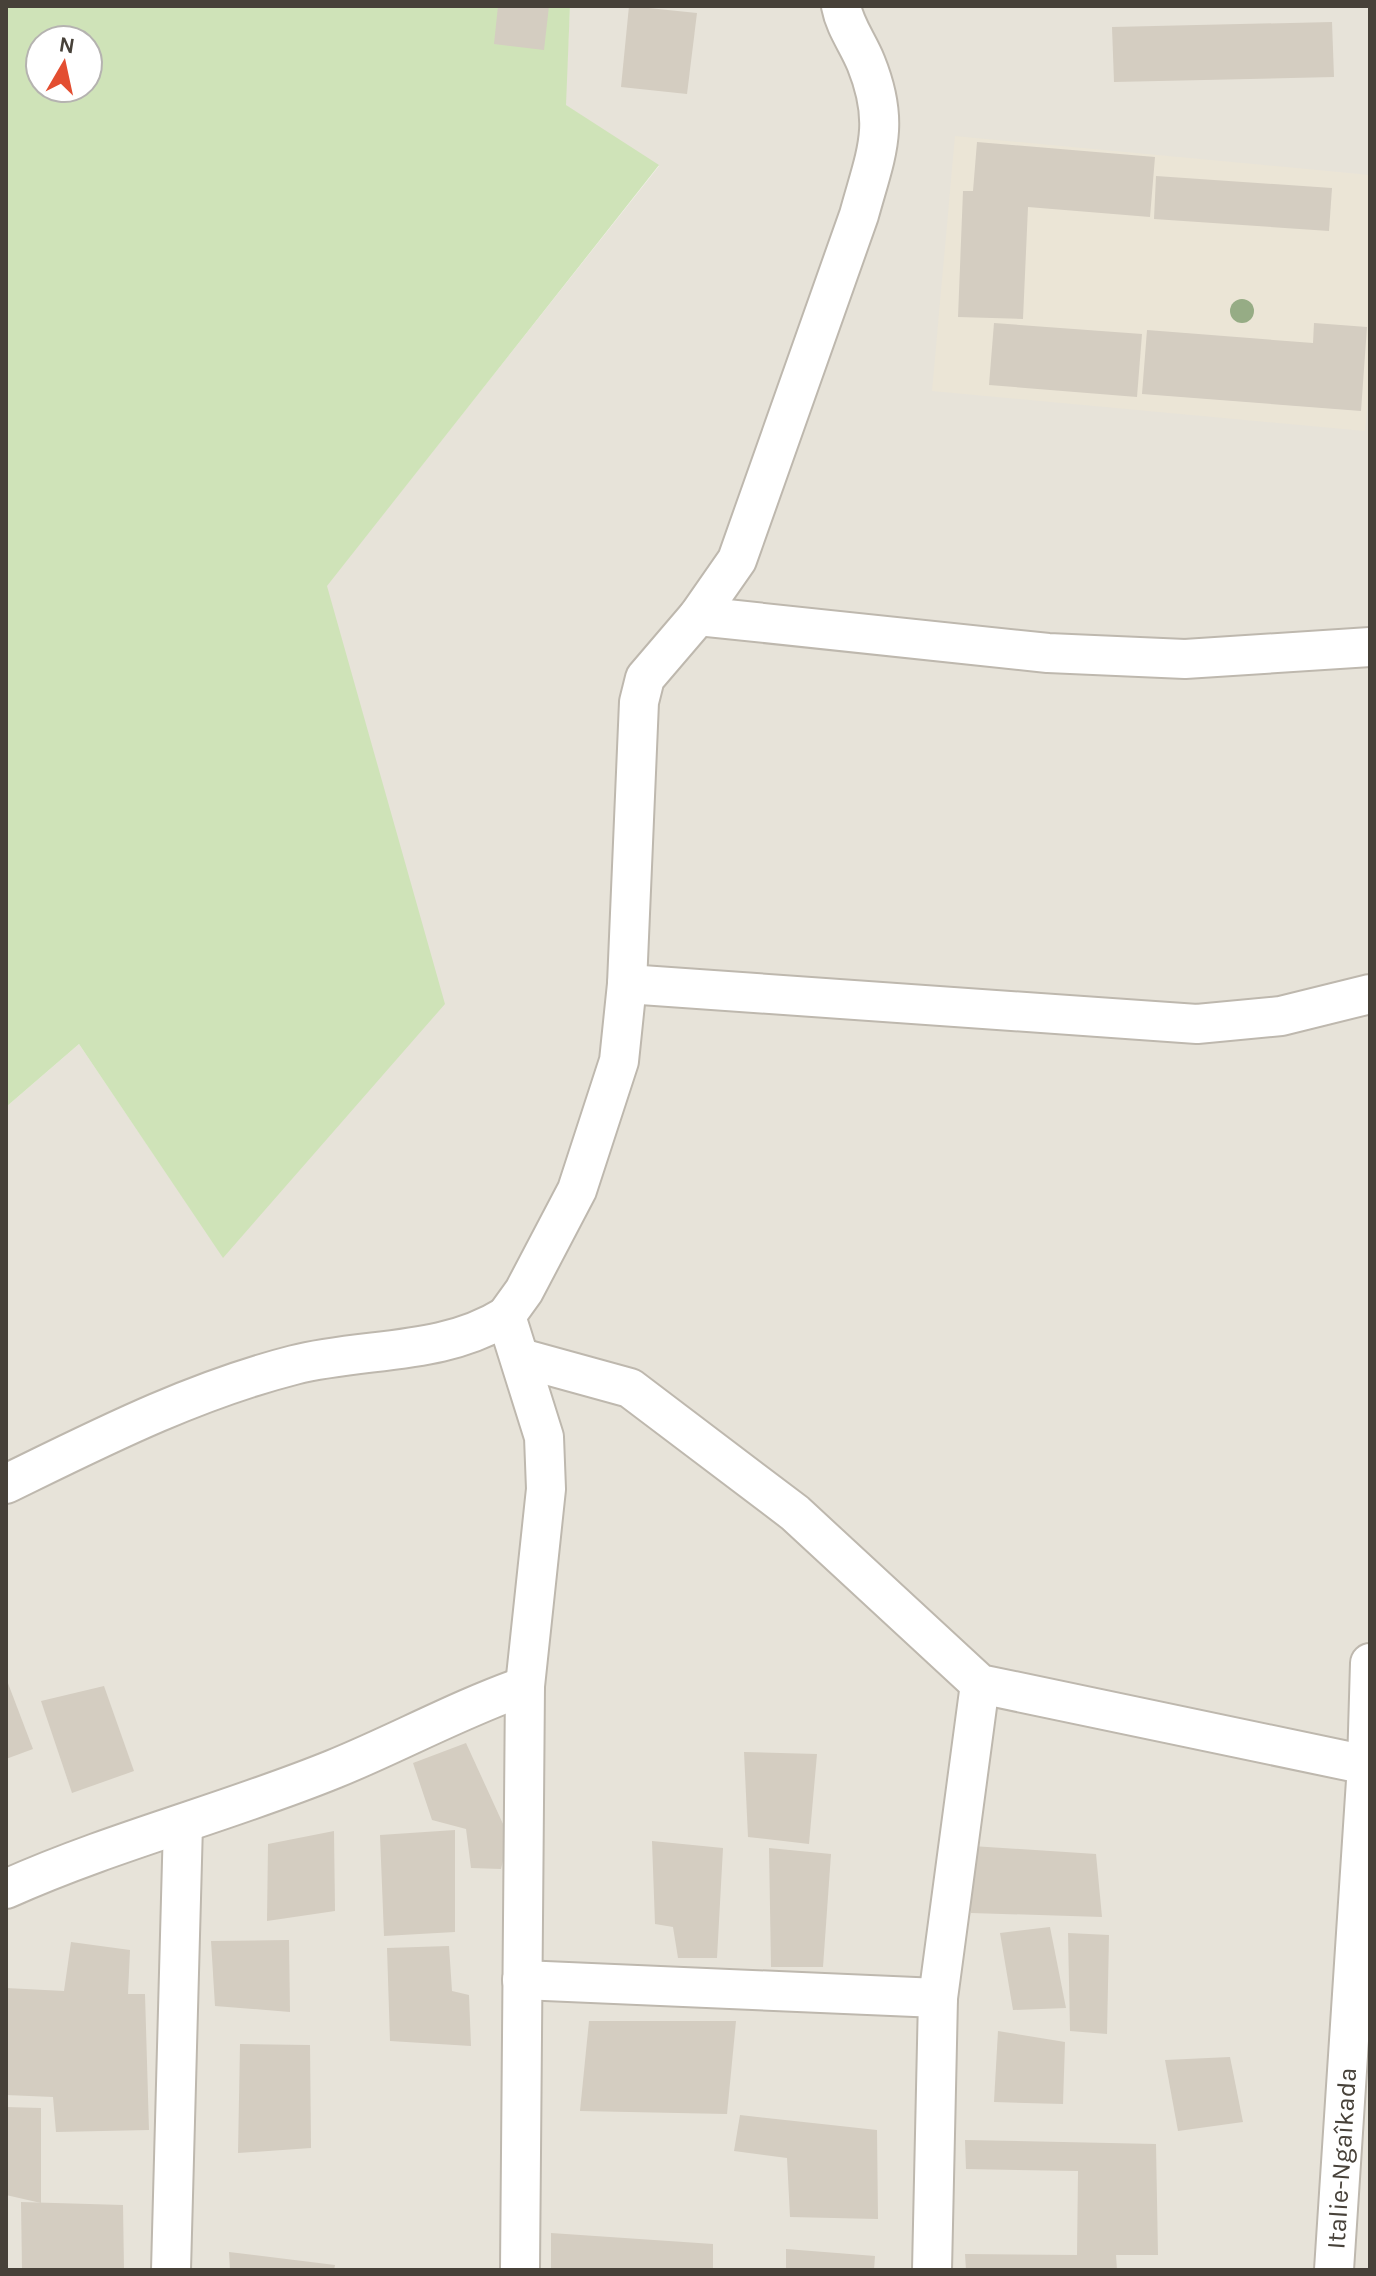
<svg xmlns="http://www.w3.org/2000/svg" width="1376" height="2276" viewBox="0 0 1376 2276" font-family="Karla,sans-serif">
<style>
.residential{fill:#e7e3d9}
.education{fill:#ebe5d6}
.green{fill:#cfe3b8;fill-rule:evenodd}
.building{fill:#d4cdc1}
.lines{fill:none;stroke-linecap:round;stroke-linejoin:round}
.minor-casing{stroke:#beb8ae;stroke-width:42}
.minor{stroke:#fff;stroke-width:38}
.tree{fill:#96ac85}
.labels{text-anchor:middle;stroke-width:8;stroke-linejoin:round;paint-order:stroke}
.street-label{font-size:26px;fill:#474139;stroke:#fff}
</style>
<rect width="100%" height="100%" fill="#f3f1ea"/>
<polygon class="residential" points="570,6 1370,6 1370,2270 6,2270 6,1107 79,1044 223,1257 444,1004 326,586 659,166 565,105"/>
<polygon class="education" points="955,136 1370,175 1370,380 1365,431 932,391"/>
<path class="green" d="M 6,6 L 570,6 L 566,105 L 659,165 L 327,586 L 445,1004 L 223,1258 L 79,1044 L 6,1107 ZM 40,40 L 88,40 L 88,88 L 40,88 Z"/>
<g class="building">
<polygon points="498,6 549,6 544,50 494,44"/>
<polygon points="629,6 697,13 687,94 621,87"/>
<polygon points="1332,22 1334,77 1114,82 1112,27"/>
<polygon points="977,142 1155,157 1150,217 1028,207 1023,319 958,317 963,191 973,191"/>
<polygon points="1156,176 1332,188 1329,231 1154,219"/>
<polygon points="994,323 1142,334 1137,397 989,385"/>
<polygon points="1314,323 1367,327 1361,411 1142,394 1147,330 1313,343"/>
<polygon points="6,1678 33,1749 6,1759"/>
<polygon points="104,1686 134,1771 72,1793 41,1701"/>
<polygon points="466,1743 509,1837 501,1869 471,1868 466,1829 432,1820 413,1763"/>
<polygon points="744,1752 817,1754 809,1844 748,1837"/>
<polygon points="455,1830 455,1932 384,1936 380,1835"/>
<polygon points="334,1831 335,1911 267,1921 268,1844"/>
<polygon points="652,1841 723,1848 717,1958 678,1958 673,1927 655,1924"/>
<polygon points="972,1846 1096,1854 1102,1917 971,1913"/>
<polygon points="769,1848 831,1854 823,1967 771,1967"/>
<polygon points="1050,1927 1066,2008 1013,2010 1000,1933"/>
<polygon points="1068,1933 1109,1935 1107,2034 1070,2031"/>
<polygon points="289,1940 290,2012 215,2006 211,1941"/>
<polygon points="71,1942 130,1950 128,1994 145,1994 149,2130 56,2132 53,2097 6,2095 6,1988 64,1991"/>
<polygon points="449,1946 452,1991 469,1995 471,2046 390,2041 387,1948"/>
<polygon points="589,2021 736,2021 727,2114 580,2111"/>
<polygon points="998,2031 1065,2042 1063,2104 994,2102"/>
<polygon points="240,2044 310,2045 311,2148 238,2153"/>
<polygon points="1230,2057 1243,2122 1178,2131 1165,2060"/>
<polygon points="6,2107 41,2108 41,2203 6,2195"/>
<polygon points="740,2115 877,2130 878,2219 790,2217 787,2158 734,2151"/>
<polygon points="965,2140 1156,2144 1158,2255 1116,2255 1117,2270 966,2270 965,2254 1077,2255 1078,2171 966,2169"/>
<polygon points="21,2202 123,2205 124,2270 22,2270"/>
<polygon points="551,2233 713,2244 713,2270 551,2270"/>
<polygon points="786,2249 875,2256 874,2270 786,2270"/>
<polygon points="229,2252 335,2265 334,2270 230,2270"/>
</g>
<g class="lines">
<defs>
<g id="minor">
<polyline points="698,616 1048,653 1185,659 1370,647"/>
<polyline points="627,984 1197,1024 1281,1016 1370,994"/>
<polyline points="521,1358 630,1388 795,1513 980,1684 1367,1765"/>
<path d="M 6,1484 C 100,1438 192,1391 294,1365 C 365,1347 442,1356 506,1316"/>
<path d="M 6,1889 C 113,1841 226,1813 334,1769 C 398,1743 459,1709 525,1686"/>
<polyline points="522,1980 938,1998"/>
<polyline points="171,2270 183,1824"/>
<path d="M 520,2270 L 525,1686 L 546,1489 L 544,1437 L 506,1316 L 524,1291 L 577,1190 L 619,1061 L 627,984 L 639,702 L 645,678 L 698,616 L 737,560 L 859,215 C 876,153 891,125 866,63 C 858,43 845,27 841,6"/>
<polyline points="932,2270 938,1998 980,1684"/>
<path id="s1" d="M 1334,2270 L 1367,1765 L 1370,1663"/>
</g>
</defs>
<use href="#minor" class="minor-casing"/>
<use href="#minor" class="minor"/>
</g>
<circle class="tree" cx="1242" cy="311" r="12"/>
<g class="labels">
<g class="street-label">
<text dy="9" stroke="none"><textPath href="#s1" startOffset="112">Italie-Ngaîkada</textPath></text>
</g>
</g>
<rect width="1376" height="2276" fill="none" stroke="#474139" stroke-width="16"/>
<g transform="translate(64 64) rotate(9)"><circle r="38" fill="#ffffff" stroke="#b5b3b0" stroke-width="2"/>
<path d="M0-6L14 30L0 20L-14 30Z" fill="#e34e31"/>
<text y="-12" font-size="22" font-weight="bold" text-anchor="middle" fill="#474139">N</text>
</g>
</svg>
